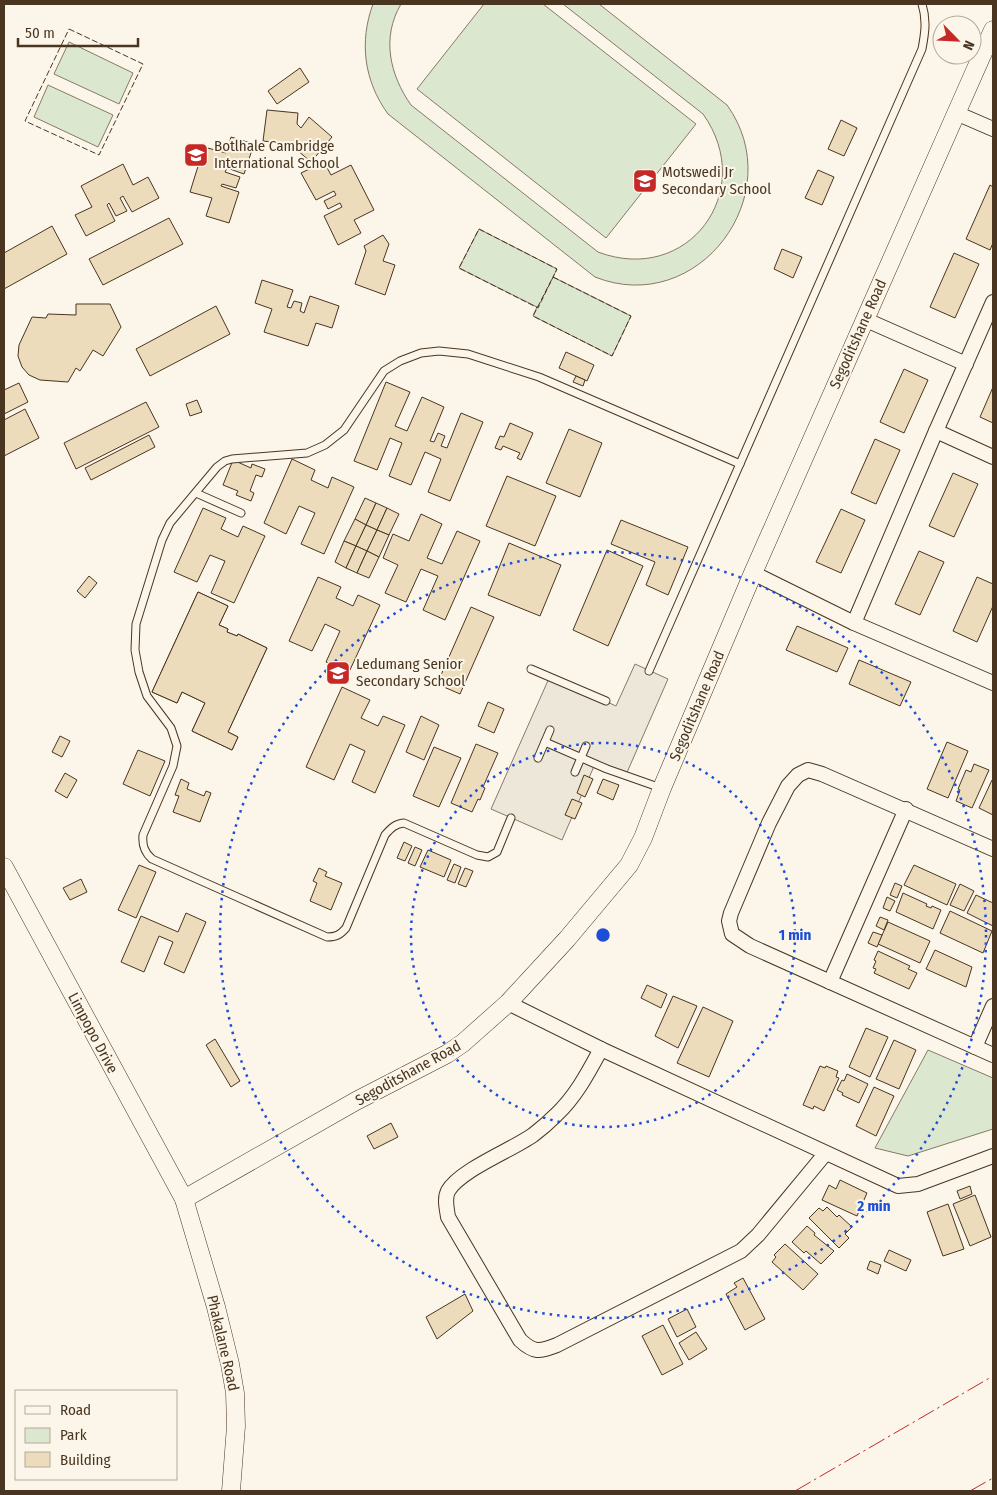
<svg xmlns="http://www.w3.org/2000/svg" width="997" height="1495" viewBox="0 0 997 1495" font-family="'Fira Sans Condensed',sans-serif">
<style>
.green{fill:#dce7d0;stroke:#887966}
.parking{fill:#ede7d9;stroke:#887966}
.building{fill:#ecdcbc;stroke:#4a3520;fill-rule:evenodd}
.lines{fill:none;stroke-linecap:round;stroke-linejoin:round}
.service-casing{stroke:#4a3520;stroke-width:9}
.minor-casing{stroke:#4a3520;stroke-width:16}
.tertiary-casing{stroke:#4a3520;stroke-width:19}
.service{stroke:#fbf6e9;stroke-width:7}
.minor{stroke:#fbf6e9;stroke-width:14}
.tertiary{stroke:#fbf6e9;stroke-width:18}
.fence{stroke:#4a3520;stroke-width:1;stroke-dasharray:6 2.5;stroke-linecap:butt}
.power{stroke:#c62828;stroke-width:1;stroke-dasharray:18 4 2.5 4;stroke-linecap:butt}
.ring{fill:none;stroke:#1d4ed8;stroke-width:2.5;stroke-dasharray:2.5 5}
.labels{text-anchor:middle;stroke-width:4;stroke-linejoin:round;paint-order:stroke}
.poi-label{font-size:15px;fill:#4a3520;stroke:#fbf6e9;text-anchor:start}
.street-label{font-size:15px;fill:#4a3520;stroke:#fbf6e9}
.centre{fill:#1d4ed8;stroke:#fbf6e9;stroke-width:2.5}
.ring-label{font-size:15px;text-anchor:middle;font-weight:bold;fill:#1d4ed8;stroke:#fbf6e9;stroke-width:4;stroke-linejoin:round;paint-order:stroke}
</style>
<rect width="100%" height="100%" fill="#fbf6e9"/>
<g class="green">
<path d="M 373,4 L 401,4 C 381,38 390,75 411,105 L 598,252 C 688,286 758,191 703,114 L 563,4 L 599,4 L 727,105 C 791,194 698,318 595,277 L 388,114 C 364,81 359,42 373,4 Z"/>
<polygon points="484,4 543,4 696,124 606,238 417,89"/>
<polygon points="69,42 133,73 119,104 54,74"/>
<polygon points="48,85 113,115 98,147 34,117"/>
<polygon points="479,229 557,269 553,277 631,316 612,356 533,316 537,307 459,268"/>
<polygon points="928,1050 993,1078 993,1129 908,1156 875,1148"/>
</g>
<polygon class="parking" points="635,664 668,679 625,777 595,764 562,840 491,809 550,676 616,706"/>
<g class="building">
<polygon points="300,68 309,82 277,104 268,91"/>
<polygon points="267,110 298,113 297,124 301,128 309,117 332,137 311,162 290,144 263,141"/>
<polygon points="841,120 857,128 844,156 828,149"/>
<polygon points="231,137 254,144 244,174 227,168 225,172 240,177 236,188 222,184 221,186 239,192 229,223 206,216 212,198 190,192 204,147 226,153"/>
<polygon points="324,162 331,175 351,165 374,210 354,220 361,233 338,245 324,216 342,207 340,203 328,209 324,201 336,195 334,191 316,200 301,173"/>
<polygon points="123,164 133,185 148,177 159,198 132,212 123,196 120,198 127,211 116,216 109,203 107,205 115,221 86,236 75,215 92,207 81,186"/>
<polygon points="818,170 834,177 822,205 805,198"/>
<polygon points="990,185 993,187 993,243 990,250 966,239"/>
<polygon points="169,218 183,244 103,285 89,259"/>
<polygon points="52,226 67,254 4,289 4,253"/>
<polygon points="383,235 389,244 383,261 395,265 385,295 355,284 366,251 364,246"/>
<polygon points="782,249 802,257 793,278 774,269"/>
<polygon points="954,253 979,264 955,318 930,307"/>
<polygon points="262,280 293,290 287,307 291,308 294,301 302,303 300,311 304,313 310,296 339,306 332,328 316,323 308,346 264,332 272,309 255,303"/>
<polygon points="76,304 110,304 121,327 103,356 93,350 80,371 76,368 68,382 40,380 29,375 22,367 18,356 19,345 32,317 46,318 48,314 76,315"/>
<polygon points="216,306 230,334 150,376 136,349"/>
<polygon points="566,352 594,365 587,381 559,368"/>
<polygon points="904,369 928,380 904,433 880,422"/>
<polygon points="576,376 585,380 583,386 573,382"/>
<polygon points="386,382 410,392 395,426 407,431 422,397 444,407 430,441 434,442 438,433 445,436 441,446 447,448 461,413 483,422 450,501 428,492 441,459 425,452 411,485 389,476 402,443 390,438 377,470 354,461"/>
<polygon points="19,383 28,402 4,414 4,390"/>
<polygon points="993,387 993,423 980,417"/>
<polygon points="197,400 202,412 190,416 186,404"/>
<polygon points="146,402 159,427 76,469 64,443"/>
<polygon points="25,409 39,438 4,456 4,420"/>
<polygon points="510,423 533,433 521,460 517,458 520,453 503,446 501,450 495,448 500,436 504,437"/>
<polygon points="569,429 602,443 580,497 546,483"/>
<polygon points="149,435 155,447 91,480 85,468"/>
<polygon points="875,439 900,450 876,504 851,493"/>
<polygon points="292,459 315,470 311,480 328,488 332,477 354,487 324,554 301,544 315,513 299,506 286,534 264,523"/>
<polygon points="233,460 251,468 252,464 265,469 262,477 256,475 250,491 254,493 251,501 236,495 238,491 223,485"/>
<polygon points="953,473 978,484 954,537 929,526"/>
<polygon points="507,476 556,496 535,546 486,526"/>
<polygon points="365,498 376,503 366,525 355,519"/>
<polygon points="376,503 387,508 377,530 366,525"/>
<polygon points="203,508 226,518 221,529 238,537 243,526 265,536 234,603 211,593 225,561 210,555 197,582 174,572"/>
<polygon points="387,508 399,514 389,535 377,530"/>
<polygon points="841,509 865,520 841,573 816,562"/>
<polygon points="421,514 442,524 427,558 442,564 457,531 480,541 445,620 423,610 438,576 421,569 406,602 385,593 398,565 383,558 393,534 409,541"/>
<polygon points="355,519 366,525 356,546 344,541"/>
<polygon points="621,520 688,547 668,595 646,585 655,562 611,544"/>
<polygon points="366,525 377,530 367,551 356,546"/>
<polygon points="377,530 389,535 379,557 367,551"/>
<polygon points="344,541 356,546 346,568 335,562"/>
<polygon points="509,543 561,565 540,616 488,595"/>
<polygon points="356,546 367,551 357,573 346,568"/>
<polygon points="607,550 643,566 608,646 573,630"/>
<polygon points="367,551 379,557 369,578 357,573"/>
<polygon points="919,551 944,562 920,615 895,604"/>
<polygon points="89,576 97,583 85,598 77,591"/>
<polygon points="318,577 341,587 336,598 353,606 358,595 380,605 349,672 326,662 340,631 325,624 312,651 289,641"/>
<polygon points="977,577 993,584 993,606 977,642 953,631"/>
<path d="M 198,592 L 228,606 L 219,625 L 228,629 L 227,632 L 237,636 L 238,634 L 267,648 L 228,732 L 238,737 L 232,750 L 192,731 L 205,703 L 182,692 L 177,703 L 152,692 ZM 204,659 L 221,667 L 216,679 L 198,671 Z"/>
<polygon points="198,592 228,606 219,625 228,629 227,632 237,636 238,634 267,648 228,732 238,737 232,750 192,731 205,703 182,692 177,703 152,692"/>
<polygon points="471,607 494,617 460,694 437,684"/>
<polygon points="797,626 848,648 837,672 786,650"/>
<polygon points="859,660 911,682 900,706 849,684"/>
<polygon points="342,687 370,700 361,718 378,726 383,716 405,725 375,793 352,782 365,751 350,744 334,780 306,767"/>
<polygon points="488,702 504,709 494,733 478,726"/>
<polygon points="421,716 439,725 424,760 406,752"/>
<polygon points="60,736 70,741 62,757 52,752"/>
<polygon points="947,742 968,751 948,798 927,789"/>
<polygon points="476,744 498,753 483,787 485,788 480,800 478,799 472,812 451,803"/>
<polygon points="434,747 461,758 439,807 413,796"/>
<polygon points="138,750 165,761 150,796 123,784"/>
<polygon points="974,764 989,770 972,808 956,801 960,790 958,789 966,770 971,772"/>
<polygon points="65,773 77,780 67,798 55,791"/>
<polygon points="584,775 593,779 585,797 577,793"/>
<polygon points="181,779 189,783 187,789 204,796 206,791 211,793 200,822 173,812 179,796 175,795"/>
<polygon points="603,779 619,785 613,800 597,793"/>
<polygon points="992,780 993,781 993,815 979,808"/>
<polygon points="572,799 582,803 575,819 565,815"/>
<polygon points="404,842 412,846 405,861 397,858"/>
<polygon points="415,847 422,850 415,866 408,863"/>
<polygon points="428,850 451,860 444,877 420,867"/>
<polygon points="454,864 461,867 455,883 447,880"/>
<polygon points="139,865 156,872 136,918 118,910"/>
<polygon points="914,865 956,884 947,905 904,885"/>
<polygon points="319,868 327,872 325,876 342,883 331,910 310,901 317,883 313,881"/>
<polygon points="465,868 473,871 466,887 458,884"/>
<polygon points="81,879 87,892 70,900 63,888"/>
<polygon points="895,883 902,886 897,898 890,895"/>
<polygon points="960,884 974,891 964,911 950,905"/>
<polygon points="903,893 927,904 926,906 931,908 932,906 941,910 933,929 896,912"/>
<polygon points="976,895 993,903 993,926 967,913"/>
<polygon points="887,897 895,901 890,911 883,908"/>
<polygon points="950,911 992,931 983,953 940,933"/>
<polygon points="186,913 206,922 184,973 164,964 173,942 159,936 144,972 121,962 141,916 178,932"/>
<polygon points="880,917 888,920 884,930 876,926"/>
<polygon points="888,922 930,941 920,963 878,944"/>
<polygon points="873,932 882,935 877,947 868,943"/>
<polygon points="935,950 972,967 966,987 926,969"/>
<polygon points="878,951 910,966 908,969 917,973 909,989 874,973 876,969 873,968 876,961 874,960"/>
<polygon points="647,985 667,994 661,1008 641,998"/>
<polygon points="673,996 697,1006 678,1048 655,1036"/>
<polygon points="703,1007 733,1021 709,1077 677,1063"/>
<polygon points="866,1028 888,1037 870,1077 849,1067"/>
<polygon points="215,1039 240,1081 231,1087 206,1045"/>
<polygon points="894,1040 916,1050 899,1089 876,1079"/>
<polygon points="820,1066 825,1068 826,1066 838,1071 836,1077 839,1078 824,1111 814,1106 813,1109 803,1105"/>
<polygon points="847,1074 868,1084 859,1103 842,1095 843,1093 837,1090 842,1080 844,1081"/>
<polygon points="874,1087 894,1096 876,1136 856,1126"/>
<polygon points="391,1123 398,1137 374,1149 367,1136"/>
<polygon points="840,1180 867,1193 857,1216 822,1200 829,1185 836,1189"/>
<polygon points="970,1186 972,1194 960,1199 957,1191"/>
<polygon points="975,1195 991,1237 970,1246 953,1204"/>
<polygon points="948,1204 964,1249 943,1256 927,1212"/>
<polygon points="827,1207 837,1217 839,1215 852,1227 845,1234 849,1238 839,1248 809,1218 819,1208 823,1211"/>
<polygon points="807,1226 815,1233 814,1235 834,1251 821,1264 806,1251 804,1253 792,1242"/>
<polygon points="785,1244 818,1274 803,1290 772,1262 776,1257 774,1255"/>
<polygon points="889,1250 911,1260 906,1271 884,1261"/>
<polygon points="870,1261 881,1265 878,1274 867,1269"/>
<polygon points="743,1278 765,1319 745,1330 726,1294 737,1287 734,1283"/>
<polygon points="465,1294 473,1311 437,1339 426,1317"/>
<polygon points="687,1309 696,1327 677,1337 668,1319"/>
<polygon points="663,1325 683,1364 662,1375 642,1336"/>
<polygon points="696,1332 707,1349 689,1360 679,1343"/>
</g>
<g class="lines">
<defs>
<g id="service">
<polyline points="196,493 241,513"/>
<polyline points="531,669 606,701"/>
<path d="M 649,671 L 922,49 C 925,33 927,20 922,4"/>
<polyline points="545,742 607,769 661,788"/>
<polyline points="538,758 550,730"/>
<polyline points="575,772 586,746"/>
<path d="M 511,818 L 497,852 L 488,857 L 477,855 L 404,823 C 395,824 391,828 385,835 L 346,928 C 340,935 336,937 327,937 L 152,859 C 144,852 142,845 143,835 L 173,766 L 177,746 L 171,728 L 147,696 L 139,672 L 135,650 L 136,624 L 162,540 L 170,523 L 217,467 L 225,461 L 232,459 L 307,453 L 325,445 L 344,430 L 384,371 L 400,361 L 421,353 L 439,351 L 468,354 L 539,377 L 740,464"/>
</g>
<g id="minor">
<polyline points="956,113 993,129"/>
<polyline points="864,319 966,364"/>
<polyline points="936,431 993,457"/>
<polyline points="753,573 854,623 993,683"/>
<polyline points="854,623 936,431 993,302"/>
<polyline points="993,849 822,774 808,770 798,775 788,786 769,823 731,913 729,921 732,934 750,946 993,1055"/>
<polyline points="830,982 906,809"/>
<polyline points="508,1003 601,1049 898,1186 918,1184 993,1156"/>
<polyline points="975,1047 993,1006"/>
<path d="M 601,1049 C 588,1073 576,1096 556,1115 C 549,1122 541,1129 533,1135 C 512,1150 460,1170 448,1191 C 444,1199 447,1209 448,1217 L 520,1340 C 534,1353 539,1352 557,1345 L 741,1251 L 758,1235 L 825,1154"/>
</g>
<g id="tertiary">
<polyline points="4,867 184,1199 216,1307 230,1364 235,1393 236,1426 231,1491"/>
<polyline points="184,1199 356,1101 447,1054 463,1043 508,1003 567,939 629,865 643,838 662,788 753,573 993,30"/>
</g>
</defs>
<use href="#service" class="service-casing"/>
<use href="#minor" class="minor-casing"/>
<use href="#tertiary" class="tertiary-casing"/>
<use href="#service" class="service"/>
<use href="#minor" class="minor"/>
<use href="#tertiary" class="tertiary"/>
<g class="fence">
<polygon points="69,29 143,64 99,155 25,121"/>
<polygon points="479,229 557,269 538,308 459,268"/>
<polygon points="553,277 631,316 612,356 533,316"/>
</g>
<g class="power">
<polyline points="795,1491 993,1376"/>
<polyline points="970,1491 993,1478"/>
</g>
</g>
<g class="ring">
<circle cx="603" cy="935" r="192"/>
<circle cx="603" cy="935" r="383"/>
</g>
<defs>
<symbol id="school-square" viewBox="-11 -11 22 22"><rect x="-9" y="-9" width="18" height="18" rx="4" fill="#c62828" stroke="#fbf6e9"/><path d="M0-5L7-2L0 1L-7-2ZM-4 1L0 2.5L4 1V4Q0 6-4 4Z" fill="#fff"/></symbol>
</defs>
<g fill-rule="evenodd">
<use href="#school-square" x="182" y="141" width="28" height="28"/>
<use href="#school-square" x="631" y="167" width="28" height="28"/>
<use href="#school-square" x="324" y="659" width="28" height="28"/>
</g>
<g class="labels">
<g class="poi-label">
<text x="214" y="151">Botlhale Cambridge<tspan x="214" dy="17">International School</tspan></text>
<text x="662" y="177">Motswedi Jr<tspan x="662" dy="17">Secondary School</tspan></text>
<text x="356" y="669">Ledumang Senior<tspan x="356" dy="17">Secondary School</tspan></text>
</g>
<g class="street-label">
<text transform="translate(858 334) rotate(-66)" y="5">Segoditshane Road</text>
<text transform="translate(697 706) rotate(-67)" y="5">Segoditshane Road</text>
<text transform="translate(93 1033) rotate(62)" y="5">Limpopo Drive</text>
<text transform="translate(408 1073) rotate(-29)" y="5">Segoditshane Road</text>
<text transform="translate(223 1343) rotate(77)" y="5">Phakalane Road</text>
</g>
</g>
<circle cx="603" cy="935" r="8" class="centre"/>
<g class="ring-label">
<text x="795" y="940">1 min</text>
<text x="874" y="1211">2 min</text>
</g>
<rect width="997" height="1495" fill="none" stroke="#4a3520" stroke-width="10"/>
<rect x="15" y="1390" width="162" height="90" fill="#fbf6e9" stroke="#b4a999"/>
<rect x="25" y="1406" width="25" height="8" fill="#fbf6e9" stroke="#b4a999"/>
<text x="60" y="1415" font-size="15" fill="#4a3520">Road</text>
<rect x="25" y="1428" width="25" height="15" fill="#dce7d0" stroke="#b4a999"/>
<text x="60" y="1440" font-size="15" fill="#4a3520">Park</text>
<rect x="25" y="1452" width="25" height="15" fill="#ecdcbc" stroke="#b4a999"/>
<text x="60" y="1465" font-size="15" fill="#4a3520">Building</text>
<g transform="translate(957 40) rotate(114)"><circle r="24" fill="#fbf6e9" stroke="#b4a999"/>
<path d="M0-4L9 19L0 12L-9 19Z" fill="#c62828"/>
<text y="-8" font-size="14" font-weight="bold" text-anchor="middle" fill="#4a3520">N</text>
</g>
<path d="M18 38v8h120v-8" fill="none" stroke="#4a3520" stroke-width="2.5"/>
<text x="25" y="38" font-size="15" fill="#4a3520" stroke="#fbf6e9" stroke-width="4" paint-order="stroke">50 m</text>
</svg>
